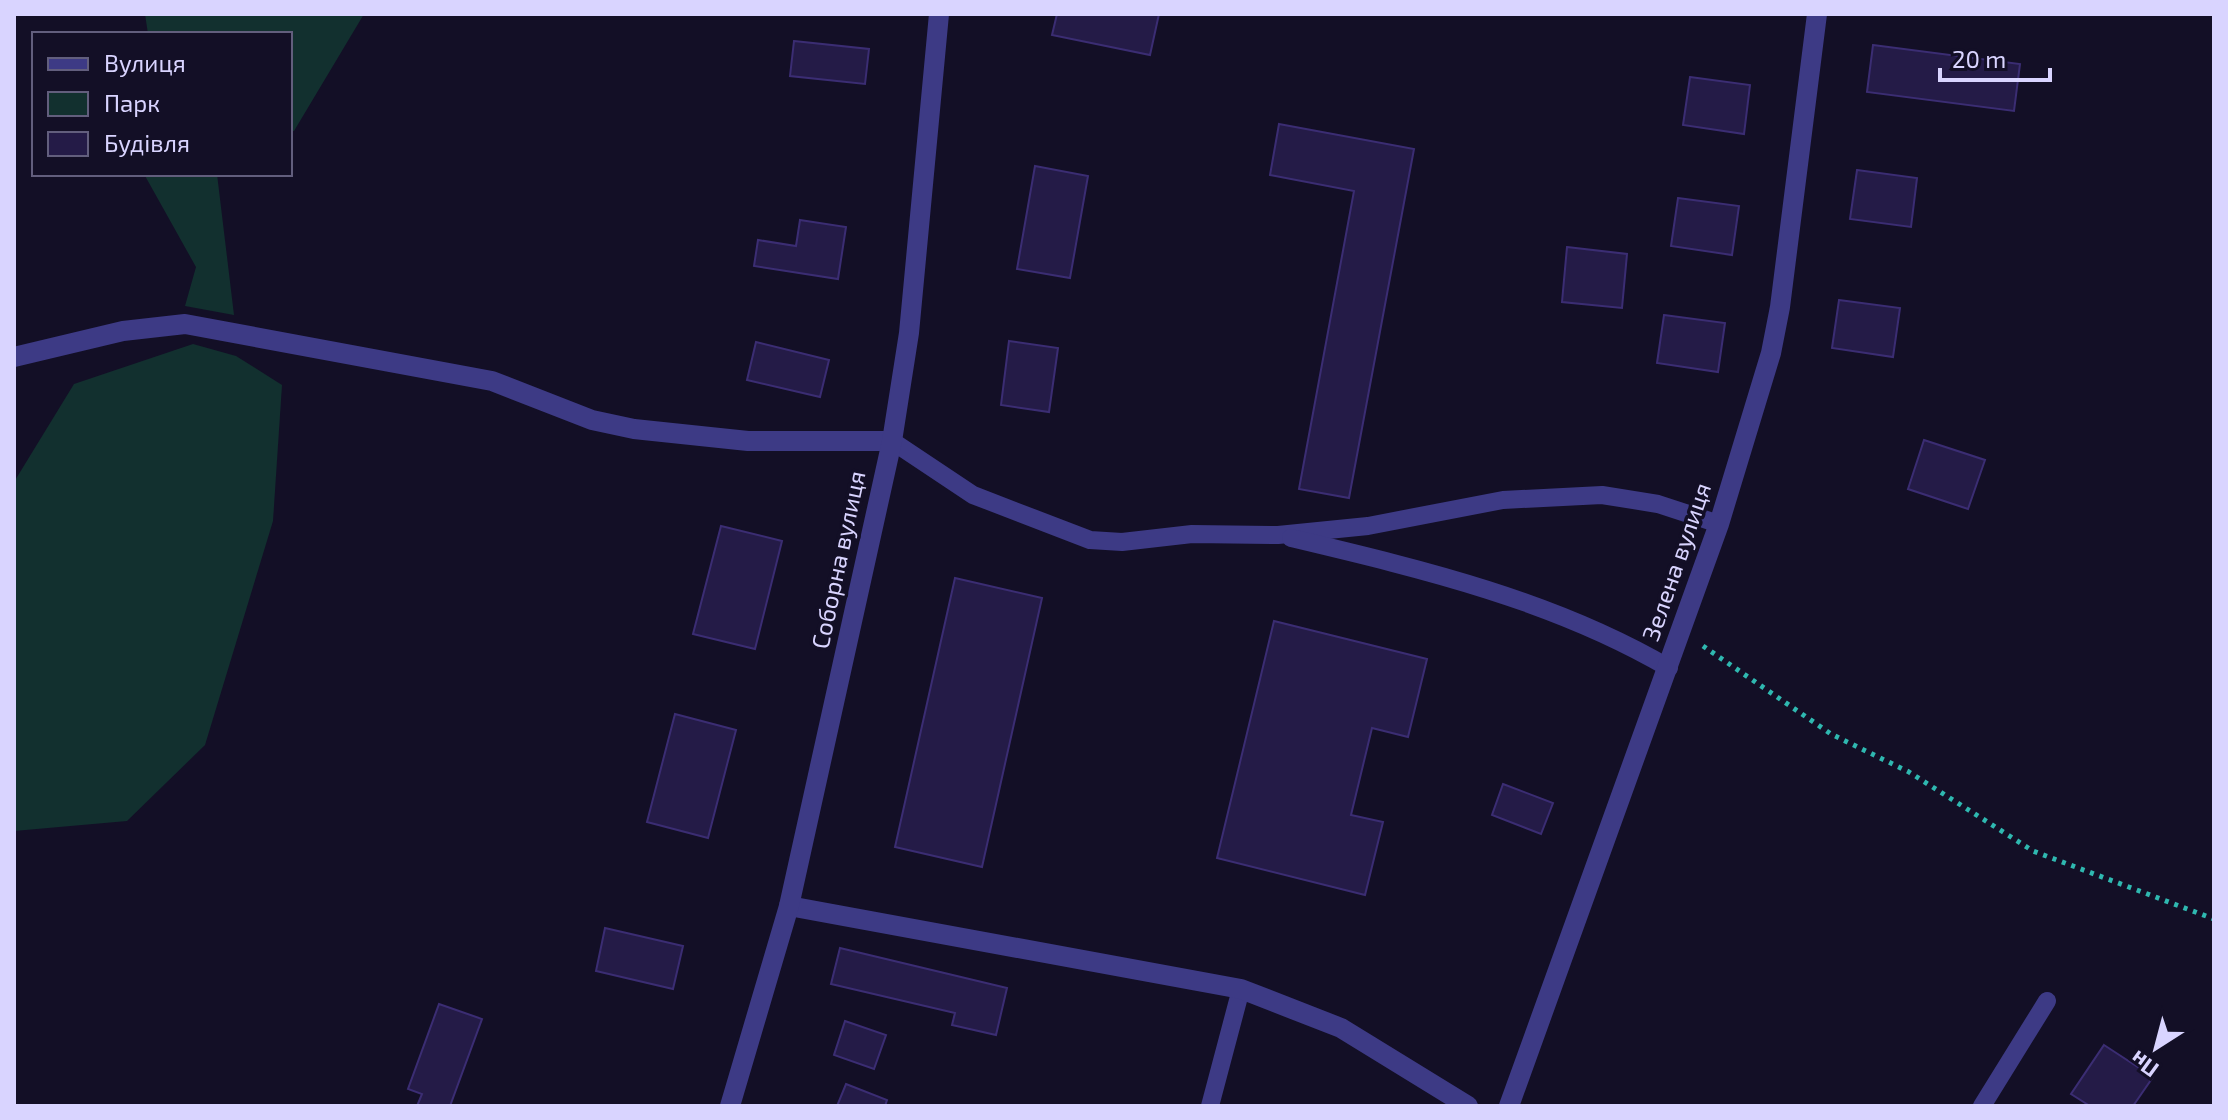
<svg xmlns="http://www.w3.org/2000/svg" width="2228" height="1120" viewBox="0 0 2228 1120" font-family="'Exo 2',sans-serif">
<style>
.green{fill:#12302f}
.building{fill:#241b47;stroke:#3b2d73;stroke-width:2}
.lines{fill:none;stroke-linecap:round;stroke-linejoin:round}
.path{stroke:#2fb8b0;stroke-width:5;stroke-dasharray:4 6;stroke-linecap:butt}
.service{stroke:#3d3a85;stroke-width:18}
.minor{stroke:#3d3a85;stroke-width:20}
.labels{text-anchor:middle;stroke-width:7;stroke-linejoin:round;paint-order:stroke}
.street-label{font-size:24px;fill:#d9d4ff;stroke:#130f26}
</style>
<rect width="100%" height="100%" fill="#130f26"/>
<g class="green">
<polygon points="145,14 364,14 294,131 290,131 290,34 148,34"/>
<polygon points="144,174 217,174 234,315 185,306 196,267"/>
<polygon points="193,344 236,356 282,385 273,521 205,745 127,821 14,831 14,482 74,384"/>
</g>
<g class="building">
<polygon points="1057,14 1159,14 1150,55 1052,35"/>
<polygon points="794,41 869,49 865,84 790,76"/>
<polygon points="1873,45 2020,64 2014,111 1867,92"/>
<polygon points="1690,77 1750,85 1744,134 1683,125"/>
<polygon points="1279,124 1414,149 1349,498 1299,489 1354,191 1270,175"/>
<polygon points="1035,166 1088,176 1070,278 1017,269"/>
<polygon points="1857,170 1917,178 1911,227 1850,219"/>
<polygon points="1678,198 1739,206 1732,255 1671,246"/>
<polygon points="800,220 846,227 838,279 754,266 758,240 796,246"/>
<polygon points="1567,247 1627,254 1622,308 1562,302"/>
<polygon points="1839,300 1900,308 1893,357 1832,348"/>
<polygon points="1664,315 1725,323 1718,372 1657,363"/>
<polygon points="1009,341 1058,348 1049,412 1001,405"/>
<polygon points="756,342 829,360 820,397 747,380"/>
<polygon points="1924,440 1985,460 1968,509 1908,489"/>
<polygon points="721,526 782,541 755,649 693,634"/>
<polygon points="955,578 1042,598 982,867 895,847"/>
<polygon points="1274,621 1427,659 1408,737 1372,728 1351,815 1383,822 1365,895 1217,858"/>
<polygon points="675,714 736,730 708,838 647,822"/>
<polygon points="1503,784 1553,803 1541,834 1492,815"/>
<polygon points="605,928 683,946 673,989 596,971"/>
<polygon points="840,948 1007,988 996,1035 952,1025 955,1013 831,984"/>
<polygon points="439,1004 482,1019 450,1106 417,1106 422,1094 408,1089"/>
<polygon points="845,1021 886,1035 874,1069 834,1055"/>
<polygon points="2104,1045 2153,1077 2133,1106 2090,1106 2071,1094"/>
<polygon points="846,1084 887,1100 885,1106 837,1106"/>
</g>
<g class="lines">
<polyline class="path" points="1703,646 1831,734 1909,772 2033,851 2214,919"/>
<g class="service">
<polyline points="892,441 973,495 1090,540 1122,542 1192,534 1278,535 1368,526 1503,500 1602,495 1658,504 1719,524"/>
<path d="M 1291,538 C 1421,569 1553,600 1669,668"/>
<polyline points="1210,1106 1241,989"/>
<polyline points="1982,1106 2047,1001"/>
</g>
<g class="minor">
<polyline points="14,357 123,331 185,324 492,381 592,420 634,429 748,441 892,441"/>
<polyline points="789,906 1241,989 1341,1028 1468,1106"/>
<polyline points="730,1106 789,906 892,441 909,333 939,14"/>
<polyline points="1509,1106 1719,524 1771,353 1780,307 1817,14"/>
</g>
</g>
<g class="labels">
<g class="street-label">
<text transform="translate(839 560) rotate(-78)" y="8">Соборна вулиця</text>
<text transform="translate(1677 562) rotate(-71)" y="8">Зелена вулиця</text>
</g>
</g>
<rect width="2228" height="1120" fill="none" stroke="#d9d4ff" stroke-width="32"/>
<rect x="32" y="32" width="260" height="144" fill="#130f26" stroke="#625e7d" stroke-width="2"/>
<rect x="48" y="58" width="40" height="12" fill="#3d3a85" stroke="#625e7d" stroke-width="2"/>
<text x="104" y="72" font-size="24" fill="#d9d4ff">Вулиця</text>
<rect x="48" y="92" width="40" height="24" fill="#12302f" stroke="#625e7d" stroke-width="2"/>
<text x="104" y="112" font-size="24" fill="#d9d4ff">Парк</text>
<rect x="48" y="132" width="40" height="24" fill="#241b47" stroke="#625e7d" stroke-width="2"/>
<text x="104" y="152" font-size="24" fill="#d9d4ff">Будівля</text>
<g transform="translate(2156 1048) rotate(216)" stroke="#130f26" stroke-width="6" paint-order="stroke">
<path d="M0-6L14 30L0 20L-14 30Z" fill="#d9d4ff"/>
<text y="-12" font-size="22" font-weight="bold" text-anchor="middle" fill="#d9d4ff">Пн</text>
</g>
<path d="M1940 68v12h110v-12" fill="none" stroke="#d9d4ff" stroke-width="4"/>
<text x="1952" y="68" font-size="24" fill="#d9d4ff" stroke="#130f26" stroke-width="6" paint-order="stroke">20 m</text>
</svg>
